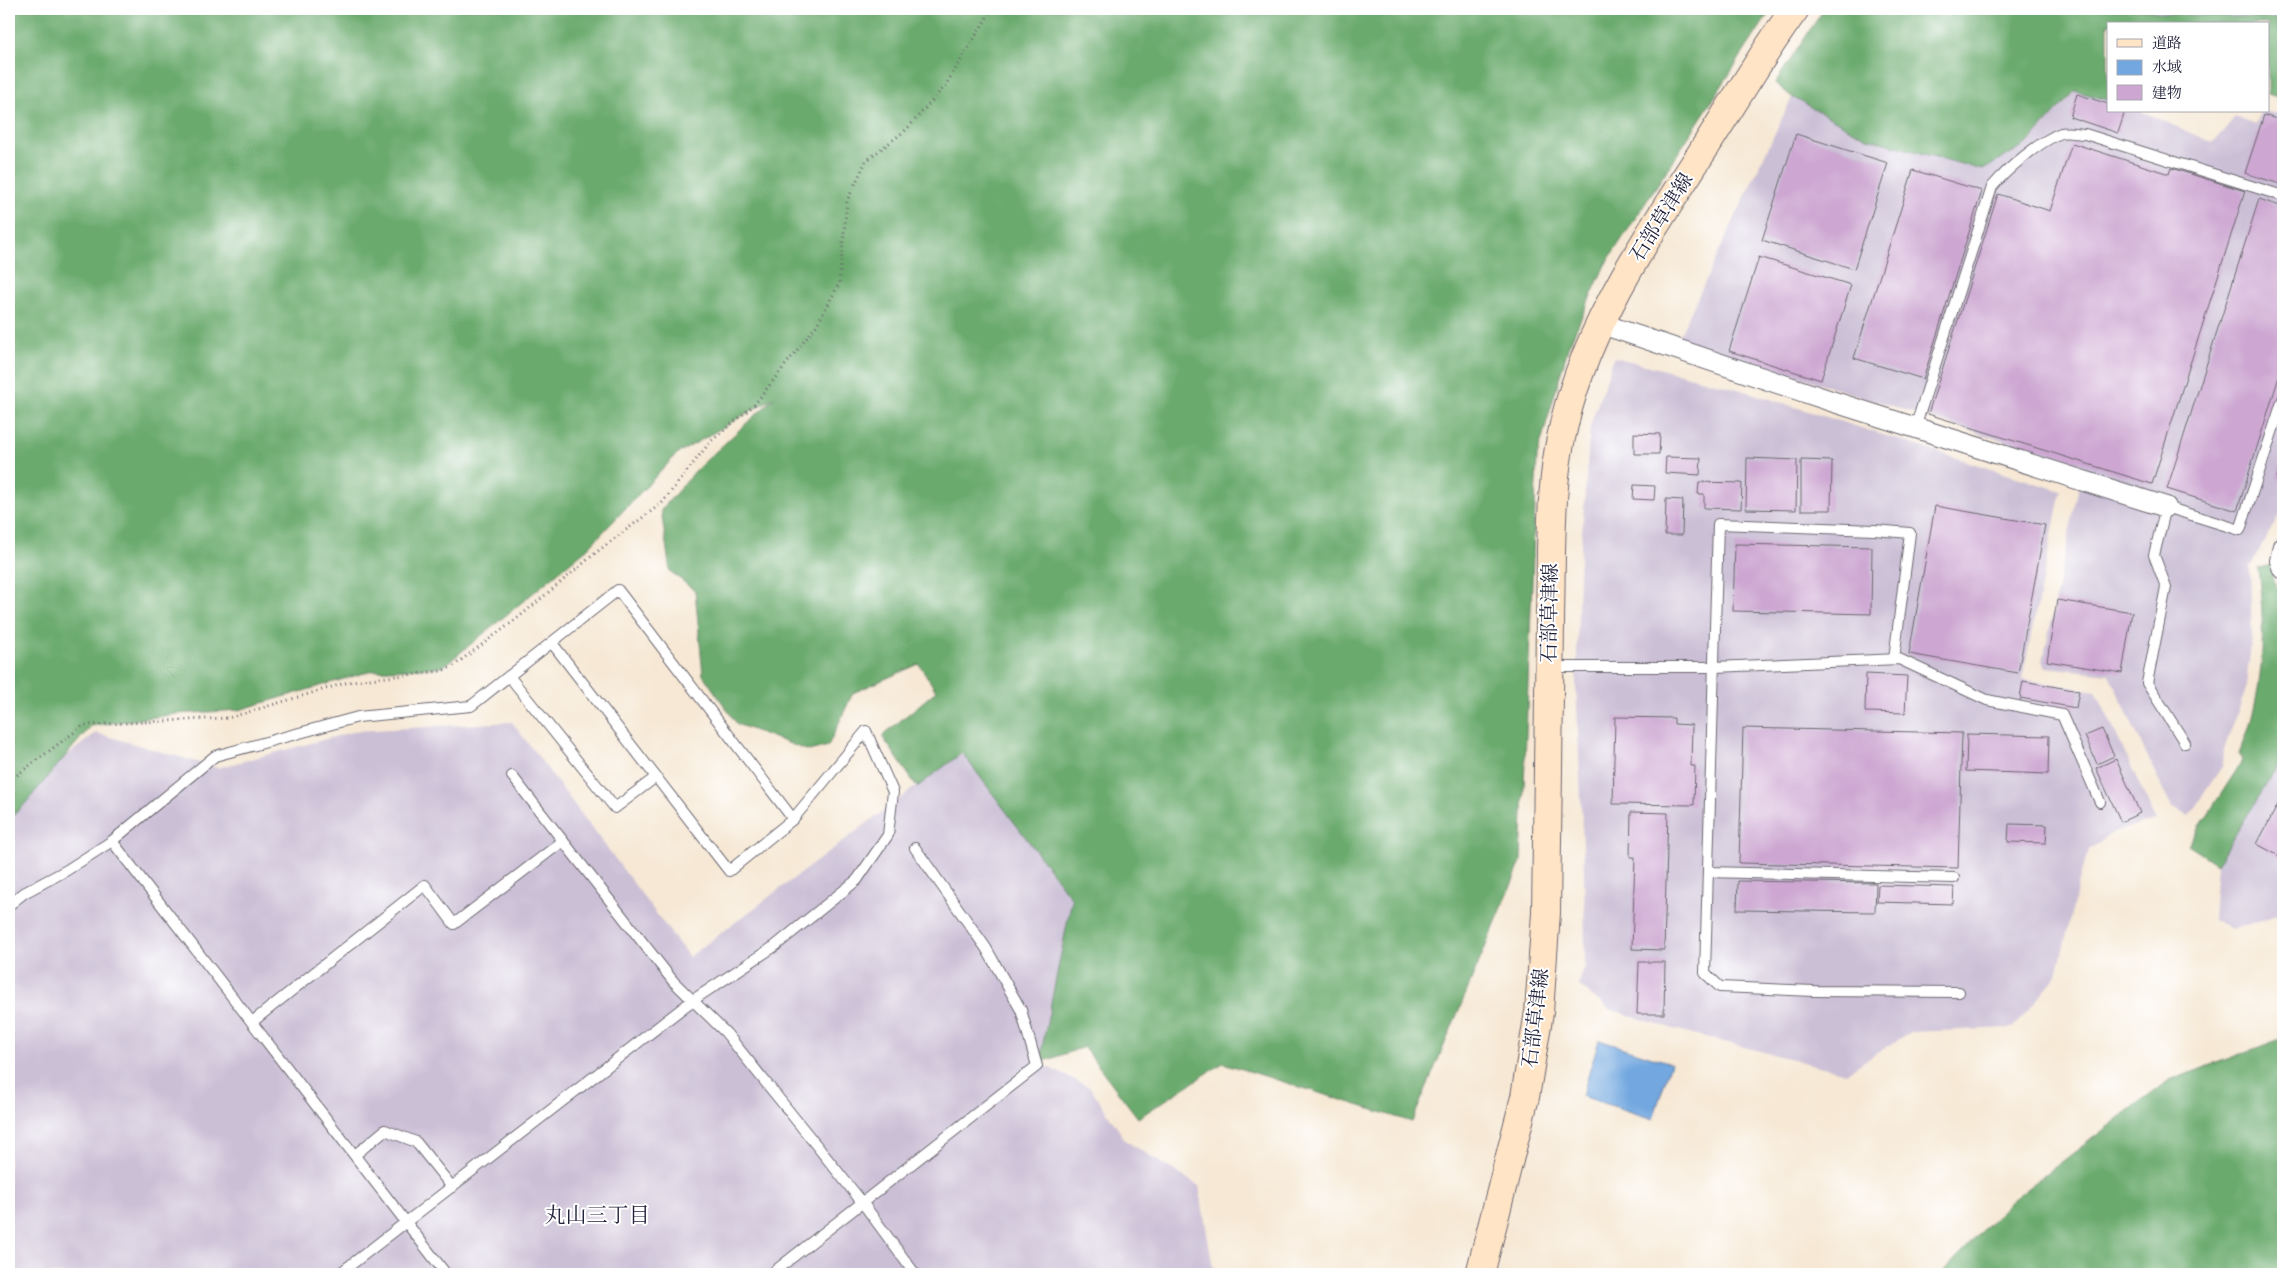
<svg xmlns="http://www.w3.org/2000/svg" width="2292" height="1283" viewBox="0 0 2292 1283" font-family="Vollkorn,'Noto Serif JP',serif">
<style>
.industrial{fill:#cbbfd5}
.forest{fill:#6aaa6d;stroke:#466654}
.water{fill:#72a7df;stroke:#4a648d}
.building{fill:#cda7d2}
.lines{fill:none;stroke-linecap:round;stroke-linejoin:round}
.service-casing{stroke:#6c6771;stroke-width:12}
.minor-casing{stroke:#6c6771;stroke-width:22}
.secondary-casing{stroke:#6c6771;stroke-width:30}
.path{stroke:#6c6771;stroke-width:3;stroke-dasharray:1 4;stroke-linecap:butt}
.service{stroke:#fff;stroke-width:10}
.minor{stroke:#fff;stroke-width:20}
.secondary{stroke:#ffe4c6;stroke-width:28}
.labels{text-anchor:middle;stroke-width:4;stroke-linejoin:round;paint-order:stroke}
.street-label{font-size:20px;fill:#22223b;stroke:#fff}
.neighbourhood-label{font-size:21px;fill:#22223b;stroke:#fff}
</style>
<rect width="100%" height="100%" fill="#fff"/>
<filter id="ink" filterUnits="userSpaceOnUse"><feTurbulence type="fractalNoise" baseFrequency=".02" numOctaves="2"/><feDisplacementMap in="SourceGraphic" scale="10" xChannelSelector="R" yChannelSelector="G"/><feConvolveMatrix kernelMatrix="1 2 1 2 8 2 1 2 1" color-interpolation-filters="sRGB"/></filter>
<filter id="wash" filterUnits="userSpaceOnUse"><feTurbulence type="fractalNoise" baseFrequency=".0096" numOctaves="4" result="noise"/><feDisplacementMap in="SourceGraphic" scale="20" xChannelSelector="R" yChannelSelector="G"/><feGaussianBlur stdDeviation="1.12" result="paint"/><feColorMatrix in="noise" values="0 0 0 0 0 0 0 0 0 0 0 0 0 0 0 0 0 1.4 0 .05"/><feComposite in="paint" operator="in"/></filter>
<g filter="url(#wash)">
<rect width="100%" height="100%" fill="#f6e8d4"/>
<g class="industrial">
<polygon points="2141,9 2283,9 2283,19 2170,14"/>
<polygon points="2076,91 2108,100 2108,111 2141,111 2213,143 2235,117 2256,125 2261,111 2283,114 2283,508 2250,567 2252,638 2245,692 2224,749 2223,765 2189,816 2171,807 2109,674 2046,667 2043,661 2083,466 1678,339 1792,97 1867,138 2028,143"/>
<polygon points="1614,357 1735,388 2061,491 2022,679 2096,691 2156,820 2113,832 2089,850 2082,869 2057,975 2013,1028 1910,1032 1846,1073 1670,1028 1609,1009 1578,985 1585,967 1584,869 1576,687 1579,573 1590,426"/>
<polygon points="512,722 689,957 962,752 1072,899 1039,1063 1090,1087 1126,1141 1199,1186 1214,1274 9,1274 9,800 96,733 218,768 356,731"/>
<polygon points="2283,758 2283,913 2231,930 2213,919 2217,864"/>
</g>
<g class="forest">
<polygon points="9,9 1772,9 1605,265 1569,345 1537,456 1521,862 1412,1122 1223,1063 1138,1118 1084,1047 1039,1063 1072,899 962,753 917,787 882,736 936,691 919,664 853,693 828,746 809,751 737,724 703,675 695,591 670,571 661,510 698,468 775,397 677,454 588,548 443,667 371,671 239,710 177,714 91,726 24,805 9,819"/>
<polygon points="1824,9 2141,9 2170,14 2283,19 2283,99 2268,94 2268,24 2108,24 2108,100 2075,91 2028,143 1983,170 1867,138 1792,97 1775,83"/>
<path d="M 2272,565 L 2273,581 L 2283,597 L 2283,758 L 2217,864 L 2188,845 L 2243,760 L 2239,754 C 2265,694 2266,633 2258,568 Z"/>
<polygon points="2283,1038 2283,1274 1941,1274 2012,1200 2166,1082"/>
</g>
<polygon class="water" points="1599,1040 1671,1063 1653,1119 1582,1096"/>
<g id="blocks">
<g class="building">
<polygon points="2077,94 2108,104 2108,111 2125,111 2118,133 2070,117"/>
<polygon points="2264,115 2283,121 2283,185 2245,173"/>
<polygon points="1796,134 1888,163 1854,269 1762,240"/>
<polygon points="2072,143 2169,174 2171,168 2245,191 2152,484 1928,414 1998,194 2050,211"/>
<polygon points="1913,170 1982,191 1923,379 1854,358"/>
<polygon points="2259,199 2283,207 2283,364 2237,511 2167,489"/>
<polygon points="1759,257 1851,285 1821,380 1729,351"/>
<polygon points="1634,433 1660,434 1659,454 1634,454"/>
<polygon points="1666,457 1701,458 1700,475 1665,473"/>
<polygon points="1747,458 1797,460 1796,510 1746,509"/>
<polygon points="2283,458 2283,480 2277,478"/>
<polygon points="1801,460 1832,461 1831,510 1801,510"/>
<polygon points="1699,482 1742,483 1741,509 1704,508 1704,494 1698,494"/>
<polygon points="1634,485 1655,486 1654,500 1633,499"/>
<polygon points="1666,499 1683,500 1682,535 1665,535"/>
<polygon points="1935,506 2045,525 2018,673 1909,654"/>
<polygon points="1735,544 1872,547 1871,614 1733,611"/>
<polygon points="2057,600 2132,612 2122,673 2047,661"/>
<polygon points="1866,674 1907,676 1905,713 1865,712"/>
<polygon points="2023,681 2079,691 2076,708 2020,698"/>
<polygon points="1615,717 1674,718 1674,724 1692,725 1691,766 1695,766 1694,805 1613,804"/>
<polygon points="1743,728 1962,733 1958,868 1739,863"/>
<polygon points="2102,729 2114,756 2097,764 2085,736"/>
<polygon points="1967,734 2049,736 2048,774 1966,771"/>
<polygon points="2116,759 2140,813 2121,822 2096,768"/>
<polygon points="2283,795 2283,858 2257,844"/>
<polygon points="1631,812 1668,813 1664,950 1632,949 1635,857 1630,857"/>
<polygon points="2009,824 2047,825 2046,843 2008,842"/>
<polygon points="1738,881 1876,883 1875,912 1737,910"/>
<polygon points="1878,885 1954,887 1953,904 1877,902"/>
<polygon points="1639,962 1665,962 1664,1014 1637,1014"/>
</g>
</g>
</g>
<g filter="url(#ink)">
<use href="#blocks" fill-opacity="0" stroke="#6c6771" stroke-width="1"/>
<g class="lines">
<defs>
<g id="service">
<path d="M 1915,428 L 1992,187 C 2007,169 2040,141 2061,133 C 2068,131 2078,134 2085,134 L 2283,196"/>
<polyline points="1894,659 1910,533 1874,530 1718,524 1705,973 1720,987 1814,991 1959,992"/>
<polyline points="1550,667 1714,667 1899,659 1987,700 2062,715 2100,802"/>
<polyline points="509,676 615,808 656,777"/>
<polyline points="2185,743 2147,683 2166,587 2154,555 2166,507 2240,530 2283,399"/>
<polyline points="512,776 673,981 726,1033 862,1202 915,1274"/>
<polyline points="112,841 215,756 358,717 471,706 618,590 793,819"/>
<polyline points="1708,872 1954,878"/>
<polyline points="9,905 24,893 67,870 112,841 446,1274"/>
<polyline points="252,1022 425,885 454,924 563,841"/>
<polyline points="355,1155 385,1130 416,1142 452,1187"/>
<polyline points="339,1274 693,1000 775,946 857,880 888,835 893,792 866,731 793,819 729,871 552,643"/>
<polyline points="771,1274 1037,1066 1021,1010 986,948 915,848"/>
</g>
<g id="minor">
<polyline points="1599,323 1831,401 2166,507"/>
<polyline points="2283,546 2280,561 2283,569"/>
</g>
<path id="secondary" d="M 1480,1274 L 1525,1097 L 1539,1012 L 1546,913 L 1551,551 C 1552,513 1553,475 1561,438 C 1582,332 1645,241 1702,152 C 1733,104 1762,54 1795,9"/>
</defs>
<use href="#service" class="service-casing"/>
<use href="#minor" class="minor-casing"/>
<use href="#secondary" class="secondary-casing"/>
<polyline class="path" points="9,781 84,725 228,718 352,681 441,671 452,667 519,617 598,551 662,503 710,442 754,405 816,326 839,284 847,201 866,161 907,129 945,86 992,9"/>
<use href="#service" class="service"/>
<use href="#minor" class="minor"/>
<use href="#secondary" class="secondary"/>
</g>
</g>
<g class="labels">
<g class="street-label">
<text transform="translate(1661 217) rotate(-58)" y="7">石部草津線</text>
<text transform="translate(1549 613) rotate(-89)" y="7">石部草津線</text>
<text transform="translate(1535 1018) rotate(-83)" y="7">石部草津線</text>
</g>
<g class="neighbourhood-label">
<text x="597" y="1222">丸山三丁目</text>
</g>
</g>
<rect width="2292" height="1283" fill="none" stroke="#fff" stroke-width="30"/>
<rect x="2107" y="22" width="162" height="90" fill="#ffffff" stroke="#a7a7b1"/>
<rect x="2117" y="39" width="25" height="8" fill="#ffe4c6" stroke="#a7a7b1"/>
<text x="2152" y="48" font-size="15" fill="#22223b">道路</text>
<rect x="2117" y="60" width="25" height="15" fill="#72a7df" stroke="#a7a7b1"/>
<text x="2152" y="72" font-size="15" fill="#22223b">水域</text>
<rect x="2117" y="85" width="25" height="15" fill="#cda7d2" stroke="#a7a7b1"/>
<text x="2152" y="98" font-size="15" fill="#22223b">建物</text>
</svg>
